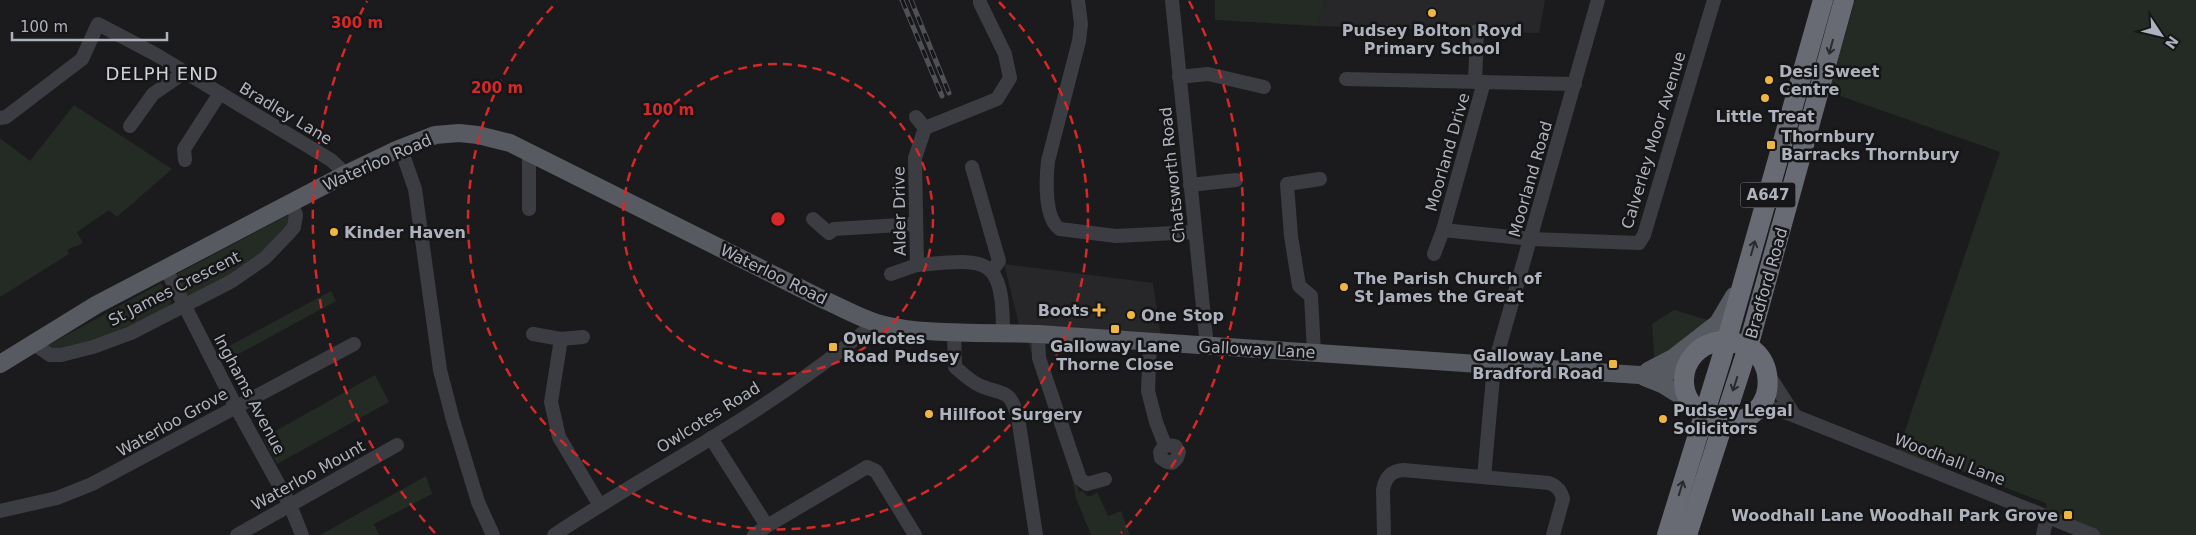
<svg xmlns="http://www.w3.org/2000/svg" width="2196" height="535" viewBox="0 0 2196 535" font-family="'DejaVu Sans',sans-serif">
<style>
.built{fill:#27272a}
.green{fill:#232b24}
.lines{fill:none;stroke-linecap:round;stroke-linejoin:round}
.minor{stroke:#3c3d42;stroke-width:14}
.major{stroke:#585a61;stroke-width:18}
.highway{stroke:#686b73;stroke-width:20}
.rail-casing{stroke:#4f5157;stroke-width:5}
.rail{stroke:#161618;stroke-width:3;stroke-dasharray:9;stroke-linecap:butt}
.oneway{stroke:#2a2b2f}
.ring{fill:none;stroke:#d62828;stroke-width:2.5;stroke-dasharray:9 6}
.poi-dot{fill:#efb641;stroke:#161618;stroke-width:2}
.labels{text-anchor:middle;stroke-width:5;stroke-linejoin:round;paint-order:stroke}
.shield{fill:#161618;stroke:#80838b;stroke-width:1}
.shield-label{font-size:15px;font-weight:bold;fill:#aeb2bc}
.poi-label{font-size:16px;font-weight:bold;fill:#aeb2bc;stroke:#161618;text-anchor:start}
.street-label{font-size:16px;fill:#aeb2bc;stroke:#161618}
.neighbourhood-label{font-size:18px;letter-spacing:1px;fill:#cfd1d8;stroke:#161618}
.centre{fill:#d62828;stroke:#161618;stroke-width:2.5}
.ring-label{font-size:15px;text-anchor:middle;font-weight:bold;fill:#d62828;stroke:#161618;stroke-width:5;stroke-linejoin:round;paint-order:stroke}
</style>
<rect width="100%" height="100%" fill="#1b1b1d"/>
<g class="built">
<polygon points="1325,0 1545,0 1539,33 1318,26"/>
<polygon points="1004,264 1153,283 1162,343 1021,333"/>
</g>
<g class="green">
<polygon points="1215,0 1325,0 1318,26 1215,20"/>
<polygon points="1855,0 2196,0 2196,535 2093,535 2047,517 2046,503 1938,462 1938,473 1896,457 2000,152 1829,92"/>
<polygon points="74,105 172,169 117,217 109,210 77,232 83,243 67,250 69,254 0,297 0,138 30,161"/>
<polygon points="290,214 291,224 253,263 191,297 187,296 177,274"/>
<path d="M 161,283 L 171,301 L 169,307 C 139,323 79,355 45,347 Z"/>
<polygon points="331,291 336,301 224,362 218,352"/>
<polygon points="1674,310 1718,323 1655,367 1652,324"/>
<polygon points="1028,342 1033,342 1079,492 1083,491 1087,496 1092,496 1097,492 1108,516 1121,511 1130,535 1091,535 1076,498 1071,472"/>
<polygon points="375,375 389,402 277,464 263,438"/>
<polygon points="426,476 432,494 374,524 379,535 320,535"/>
</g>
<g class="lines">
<g class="minor">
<path d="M 980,0 L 980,3 L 1005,54 L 1010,78 L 997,99 L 925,128 L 915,158 L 917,265 C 986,259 1003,254 1003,332"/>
<path d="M 1078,0 L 1081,24 L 1079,41 L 1048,161 C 1046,178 1044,219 1060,229 L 1116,236 L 1195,232"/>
<polyline points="1172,0 1207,347"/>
<polyline points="1179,77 1208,74 1264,87"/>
<polyline points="1346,79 1575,84"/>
<polyline points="1475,81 1477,31"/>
<polyline points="1484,82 1443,230 1531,239 1639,243 1644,235 1714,0"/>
<polyline points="916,117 925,128"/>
<polyline points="0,118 6,117 82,59 98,24 155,54 331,160 346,174"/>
<polyline points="130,126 153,94 185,72"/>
<polyline points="401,149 415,189 440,370 453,420 478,502 493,535"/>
<polyline points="529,152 529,209"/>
<polyline points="185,160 184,149 220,93"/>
<polyline points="972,167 999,261 992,271"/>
<polyline points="1190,185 1236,180"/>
<polyline points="813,219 829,233 834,229 916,224"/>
<polyline points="1434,254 1443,230"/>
<polyline points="166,269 236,407 290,505 302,535"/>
<polyline points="891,274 917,265"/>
<path d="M 954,332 L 955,367 C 963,374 971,382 981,386 C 1005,396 1009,388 1018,417 L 1036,535"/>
<polyline points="533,334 561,339 551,402 559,437 599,504"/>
<polyline points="1038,334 1039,358 1080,479 1087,484 1105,479"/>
<polyline points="561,339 583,337"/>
<polyline points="1150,342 1148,391 1156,422 1165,445 1175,446 1179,452 1177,458 1172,463 1167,462 1161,458 1160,452 1165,445"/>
<polyline points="34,344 50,355 61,355 93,347 131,333 232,281 265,258 289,233 294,227 296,215 291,203"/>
<polyline points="1314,352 1311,296 1299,286 1291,236 1287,184 1320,179"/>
<polyline points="1768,374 1795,416"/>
<polyline points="1758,409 1776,409 1795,416 2093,535"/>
<polyline points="711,438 767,526 867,467 876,471 915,535"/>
<polyline points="1484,477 1494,366 1598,0"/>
<polyline points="0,511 57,498 92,484 354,344"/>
<polyline points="237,535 397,445"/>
<path d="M 554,535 C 605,501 658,471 710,439 C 766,405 825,365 876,322"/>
<polyline points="754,535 767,526"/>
<path d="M 1384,535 L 1383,490 C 1385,478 1391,471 1403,470 L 1549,483 C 1557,486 1561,490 1563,499 L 1553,535"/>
<polyline points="2043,535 2047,517"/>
</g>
<g class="major">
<path d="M 0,364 L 96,305 L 346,174 L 394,151 L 435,135 L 459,133 L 478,135 L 510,143 L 820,298 C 839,306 857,317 877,323 C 922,336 989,332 1038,334 L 1639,375 L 1661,374 L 1687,366"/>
<polyline points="1648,371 1673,358 1718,323 1734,296"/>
<polyline points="1644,377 1664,385 1688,400"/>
</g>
<g class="highway">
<path d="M 1720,341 C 1730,342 1745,343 1753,350 C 1771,364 1773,395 1756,411 C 1744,422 1732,424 1717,420 C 1670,408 1675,348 1720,341 Z"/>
<polyline points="1667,535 1722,357 1823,0"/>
<polyline points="1687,535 1748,347 1844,0"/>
</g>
<defs>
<g id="rail">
<polyline points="902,0 942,96"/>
<polyline points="911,0 949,93"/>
</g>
</defs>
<use href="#rail" class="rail-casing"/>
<use href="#rail" class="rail"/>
</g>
<defs><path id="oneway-shaft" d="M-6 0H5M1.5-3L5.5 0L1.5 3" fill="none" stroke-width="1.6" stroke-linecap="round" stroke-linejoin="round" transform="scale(1.25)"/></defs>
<g class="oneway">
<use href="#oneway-shaft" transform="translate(1831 47) rotate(105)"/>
<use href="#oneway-shaft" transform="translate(1753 248) rotate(-74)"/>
<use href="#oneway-shaft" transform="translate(1735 384) rotate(108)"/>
<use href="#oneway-shaft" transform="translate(1681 488) rotate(-73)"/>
</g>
<g class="ring">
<circle cx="778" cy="219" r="155"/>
<path d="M999 2A310 310 0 1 1 557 2"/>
<path d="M435 533A465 465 0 0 1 367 1M1189 1A465 465 0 0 1 1121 533"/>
</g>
<g class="poi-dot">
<circle cx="1432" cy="13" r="5"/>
<circle cx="1769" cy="80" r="5"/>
<circle cx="1765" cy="98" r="5"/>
<rect x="1766" y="140" width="10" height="10" rx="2.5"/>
<circle cx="334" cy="232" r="5"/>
<circle cx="1344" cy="287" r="5"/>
<path d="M1096.5 302.5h5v5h5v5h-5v5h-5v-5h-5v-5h5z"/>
<circle cx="1131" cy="315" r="5"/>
<rect x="1110" y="324" width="10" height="10" rx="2.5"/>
<rect x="828" y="342" width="10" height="10" rx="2.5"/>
<rect x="1608" y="359" width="10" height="10" rx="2.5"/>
<circle cx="929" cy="414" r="5"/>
<circle cx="1663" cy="419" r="5"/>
<rect x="2063" y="510" width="10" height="10" rx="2.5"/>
</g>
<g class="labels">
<rect class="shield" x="1740.5" y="182.5" width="55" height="25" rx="4"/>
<g class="shield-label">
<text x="1768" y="200">A647</text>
</g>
<g class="poi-label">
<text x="1432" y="36" text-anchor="middle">Pudsey Bolton Royd<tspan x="1432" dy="18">Primary School</tspan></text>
<text x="1779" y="77">Desi Sweet<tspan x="1779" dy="18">Centre</tspan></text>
<text x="1765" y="122" text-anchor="middle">Little Treat</text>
<text x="1781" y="142">Thornbury<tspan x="1781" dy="18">Barracks Thornbury</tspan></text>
<text x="344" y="238">Kinder Haven</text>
<text x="1354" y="284">The Parish Church of<tspan x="1354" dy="18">St James the Great</tspan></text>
<text x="1089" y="316" text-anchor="end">Boots</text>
<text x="1141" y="321">One Stop</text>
<text x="843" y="344">Owlcotes<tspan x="843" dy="18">Road Pudsey</tspan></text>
<text x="1115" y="352" text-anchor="middle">Galloway Lane<tspan x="1115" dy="18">Thorne Close</tspan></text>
<text x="1603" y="361" text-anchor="end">Galloway Lane<tspan x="1603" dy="18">Bradford Road</tspan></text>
<text x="1673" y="416">Pudsey Legal<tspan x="1673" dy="18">Solicitors</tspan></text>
<text x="939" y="420">Hillfoot Surgery</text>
<text x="2058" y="521" text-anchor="end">Woodhall Lane Woodhall Park Grove</text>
</g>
<g class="street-label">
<text transform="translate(286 113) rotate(31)" y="6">Bradley Lane</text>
<text transform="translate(1653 140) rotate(-73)" y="6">Calverley Moor Avenue</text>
<text transform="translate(1447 152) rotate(-74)" y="6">Moorland Drive</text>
<text transform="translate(377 162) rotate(-24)" y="6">Waterloo Road</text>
<text transform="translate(1172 175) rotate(-96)" y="6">Chatsworth Road</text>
<text transform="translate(1530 179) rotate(-74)" y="6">Moorland Road</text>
<text transform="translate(899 211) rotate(-91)" y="6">Alder Drive</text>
<text transform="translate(774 274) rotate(26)" y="6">Waterloo Road</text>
<text transform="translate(1766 283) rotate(-74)" y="6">Bradford Road</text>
<text transform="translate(174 288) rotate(-27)" y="6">St James Crescent</text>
<text transform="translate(1257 349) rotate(3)" y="6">Galloway Lane</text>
<text transform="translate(250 394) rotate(62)" y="6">Inghams Avenue</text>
<text transform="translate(708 417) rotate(-32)" y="6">Owlcotes Road</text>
<text transform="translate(172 422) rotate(-29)" y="6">Waterloo Grove</text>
<text transform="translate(1950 459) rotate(21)" y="6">Woodhall Lane</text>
<text transform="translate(308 475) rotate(-29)" y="6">Waterloo Mount</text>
</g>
<g class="neighbourhood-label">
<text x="162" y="80">DELPH END</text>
</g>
</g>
<circle cx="778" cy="219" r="8" class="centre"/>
<g class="ring-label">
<text x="357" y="28">300 m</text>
<text x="497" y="93">200 m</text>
<text x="668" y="115">100 m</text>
</g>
<g transform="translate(2161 35) rotate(125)" stroke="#161618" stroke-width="4" paint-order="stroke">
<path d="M0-4L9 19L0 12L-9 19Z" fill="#aeb2bc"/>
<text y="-8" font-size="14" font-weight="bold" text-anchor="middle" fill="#aeb2bc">N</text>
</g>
<path d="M12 32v8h155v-8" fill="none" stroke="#aeb2bc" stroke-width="2.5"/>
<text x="20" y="32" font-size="15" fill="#aeb2bc" stroke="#161618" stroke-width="4" paint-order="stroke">100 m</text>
</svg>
